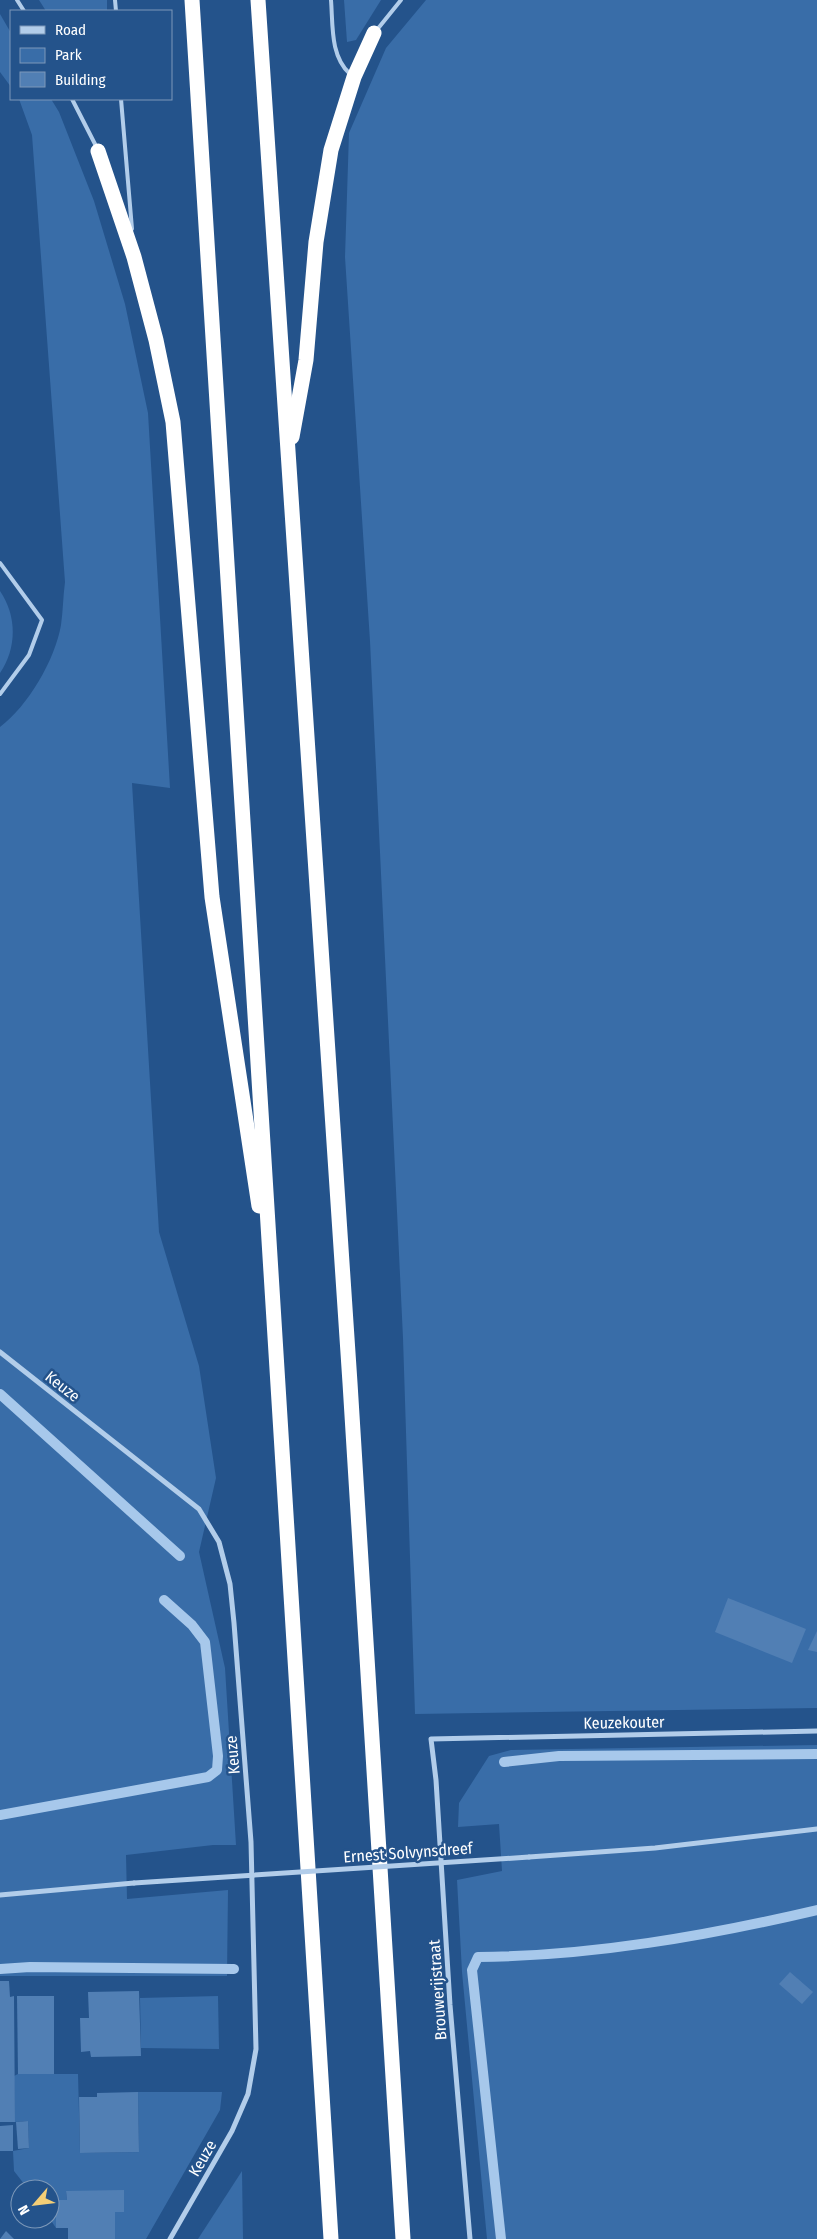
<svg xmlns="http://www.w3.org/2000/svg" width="817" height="2239" viewBox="0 0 817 2239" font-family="'Fira Sans Condensed',sans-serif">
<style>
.green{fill:#396da8}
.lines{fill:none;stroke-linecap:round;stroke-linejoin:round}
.stream{stroke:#a7c8eb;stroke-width:10}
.building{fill:#517fb4}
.service{stroke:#b2cdea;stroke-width:4}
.minor{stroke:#b2cdea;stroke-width:5}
.motorway{stroke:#fff;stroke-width:15}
.minor-bridge{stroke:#b2cdea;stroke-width:5}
.labels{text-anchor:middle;stroke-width:5;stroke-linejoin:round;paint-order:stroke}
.street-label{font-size:16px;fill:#fff;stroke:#24538b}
</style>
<rect width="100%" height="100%" fill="#24538b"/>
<g class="green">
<polygon points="39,0 107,0 107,11 46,11"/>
<polygon points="344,0 381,0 356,40 347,42"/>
<polygon points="426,0 817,0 817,1708 415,1714 403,1338 370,641 345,257 349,133 386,48"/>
<polygon points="0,14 11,33 11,87 0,72"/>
<path d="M 19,99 L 51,99 L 59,112 L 94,201 L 125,304 L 148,413 L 170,788 L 132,783 L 159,1232 L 199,1366 L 216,1478 L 199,1552 L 225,1668 L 236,1845 L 213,1845 L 126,1855 L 127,1899 L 228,1890 L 227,1976 L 0,1976 L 0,727 C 28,706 55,660 61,625 C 63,611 63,597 65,582 L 32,135 Z"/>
<path d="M 0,591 C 17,616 17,648 0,673 Z"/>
<polygon points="817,1745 817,2239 487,2239 462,1972 457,1880 502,1871 499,1824 458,1827 459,1803 489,1756 511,1750"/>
<polygon points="218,1996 219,2049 141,2048 140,1998"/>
<polygon points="18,2074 78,2074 80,2153 139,2152 138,2092 222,2092 220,2110 146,2239 115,2239 115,2212 124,2212 66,2191 67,2200 56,2228 50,2219 50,2189 28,2189 14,2171 13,2151 29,2148 28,2121 15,2122 14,2076"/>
<polygon points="242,2171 243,2239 198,2239"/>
</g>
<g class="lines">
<g class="stream">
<polyline points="0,1394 180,1556"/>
<polyline points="504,1762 559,1756 817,1754"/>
<polyline points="0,1815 208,1777 217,1770 218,1756 205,1642 192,1625 164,1600"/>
<polyline points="0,1969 30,1967 234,1969"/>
<path d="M 501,2239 L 472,1970 L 478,1957 C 592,1956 706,1936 817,1910"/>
</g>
</g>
<g class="building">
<polygon points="728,1598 806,1629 792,1663 715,1632"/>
<polygon points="817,1631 817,1652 808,1650"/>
<polygon points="790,1972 813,1992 802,2004 779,1984"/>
<polygon points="0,1981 9,1981 10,1997 14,1996 15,2122 0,2122"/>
<polygon points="139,1991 141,2056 91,2057 90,2051 81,2052 80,2018 89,2018 88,1992"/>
<polygon points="17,1996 54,1996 54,2074 18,2074"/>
<polygon points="138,2092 139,2152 80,2153 79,2097 97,2097 97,2093"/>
<polygon points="28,2121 29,2148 18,2149 16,2122"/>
<polygon points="13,2125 13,2151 0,2151 0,2126"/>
<polygon points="124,2190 124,2212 115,2212 115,2239 68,2239 68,2228 56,2228 56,2200 67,2200 66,2191"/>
<polygon points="6,2231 14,2239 0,2239"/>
</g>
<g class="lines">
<g class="service">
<polyline points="17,0 24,11"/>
<polyline points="115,0 116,11"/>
<path d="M 331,0 C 333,25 330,56 350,74"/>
<polyline points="376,31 401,0"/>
<polyline points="72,99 97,148"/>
<polyline points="121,99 132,229"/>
<polyline points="0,563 42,620 29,655 0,694"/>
</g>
<g class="minor">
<polyline points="0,1352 199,1509 219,1542 230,1584 234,1623 251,1842 256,2049 248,2094 232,2131 170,2239"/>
<polyline points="529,1857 655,1848 817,1829"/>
<polyline points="0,1895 134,1883"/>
<polyline points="470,2239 450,2005 436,1780 431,1739 817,1731"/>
</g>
<g class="motorway">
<polyline points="192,0 331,2239"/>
<polyline points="258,0 350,1383 403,2239"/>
<polyline points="98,151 134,257 156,340 173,422 212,897 259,1206"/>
<polyline points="292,437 306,360 316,242 331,150 354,77 374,33"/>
</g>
<polyline class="minor-bridge" points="134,1883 529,1857"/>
</g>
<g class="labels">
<g class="street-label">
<text transform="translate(63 1386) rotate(38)" y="6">Keuze</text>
<text transform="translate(624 1722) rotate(-1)" y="6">Keuzekouter</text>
<text transform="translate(232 1755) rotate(-95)" y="6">Keuze</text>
<text transform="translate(408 1852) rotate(-4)" y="6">Ernest Solvynsdreef</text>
<text transform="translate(437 1990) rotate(-94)" y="6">Brouwerijstraat</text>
<text transform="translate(202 2158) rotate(-60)" y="6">Keuze</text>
</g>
</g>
<rect x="10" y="10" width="162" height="90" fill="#24538b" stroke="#7c98b9"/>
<rect x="20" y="26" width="25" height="8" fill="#b2cdea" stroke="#7c98b9"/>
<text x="55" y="35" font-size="15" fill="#ffffff">Road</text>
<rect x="20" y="48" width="25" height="15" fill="#396da8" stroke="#7c98b9"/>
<text x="55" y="60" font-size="15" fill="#ffffff">Park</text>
<rect x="20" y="72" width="25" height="15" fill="#517fb4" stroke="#7c98b9"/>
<text x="55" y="85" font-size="15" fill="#ffffff">Building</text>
<g transform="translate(35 2204) rotate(242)"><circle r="24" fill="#24538b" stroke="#7c98b9"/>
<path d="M0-4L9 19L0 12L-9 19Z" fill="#f4ce76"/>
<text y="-8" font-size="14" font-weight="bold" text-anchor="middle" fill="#ffffff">N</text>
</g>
</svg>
